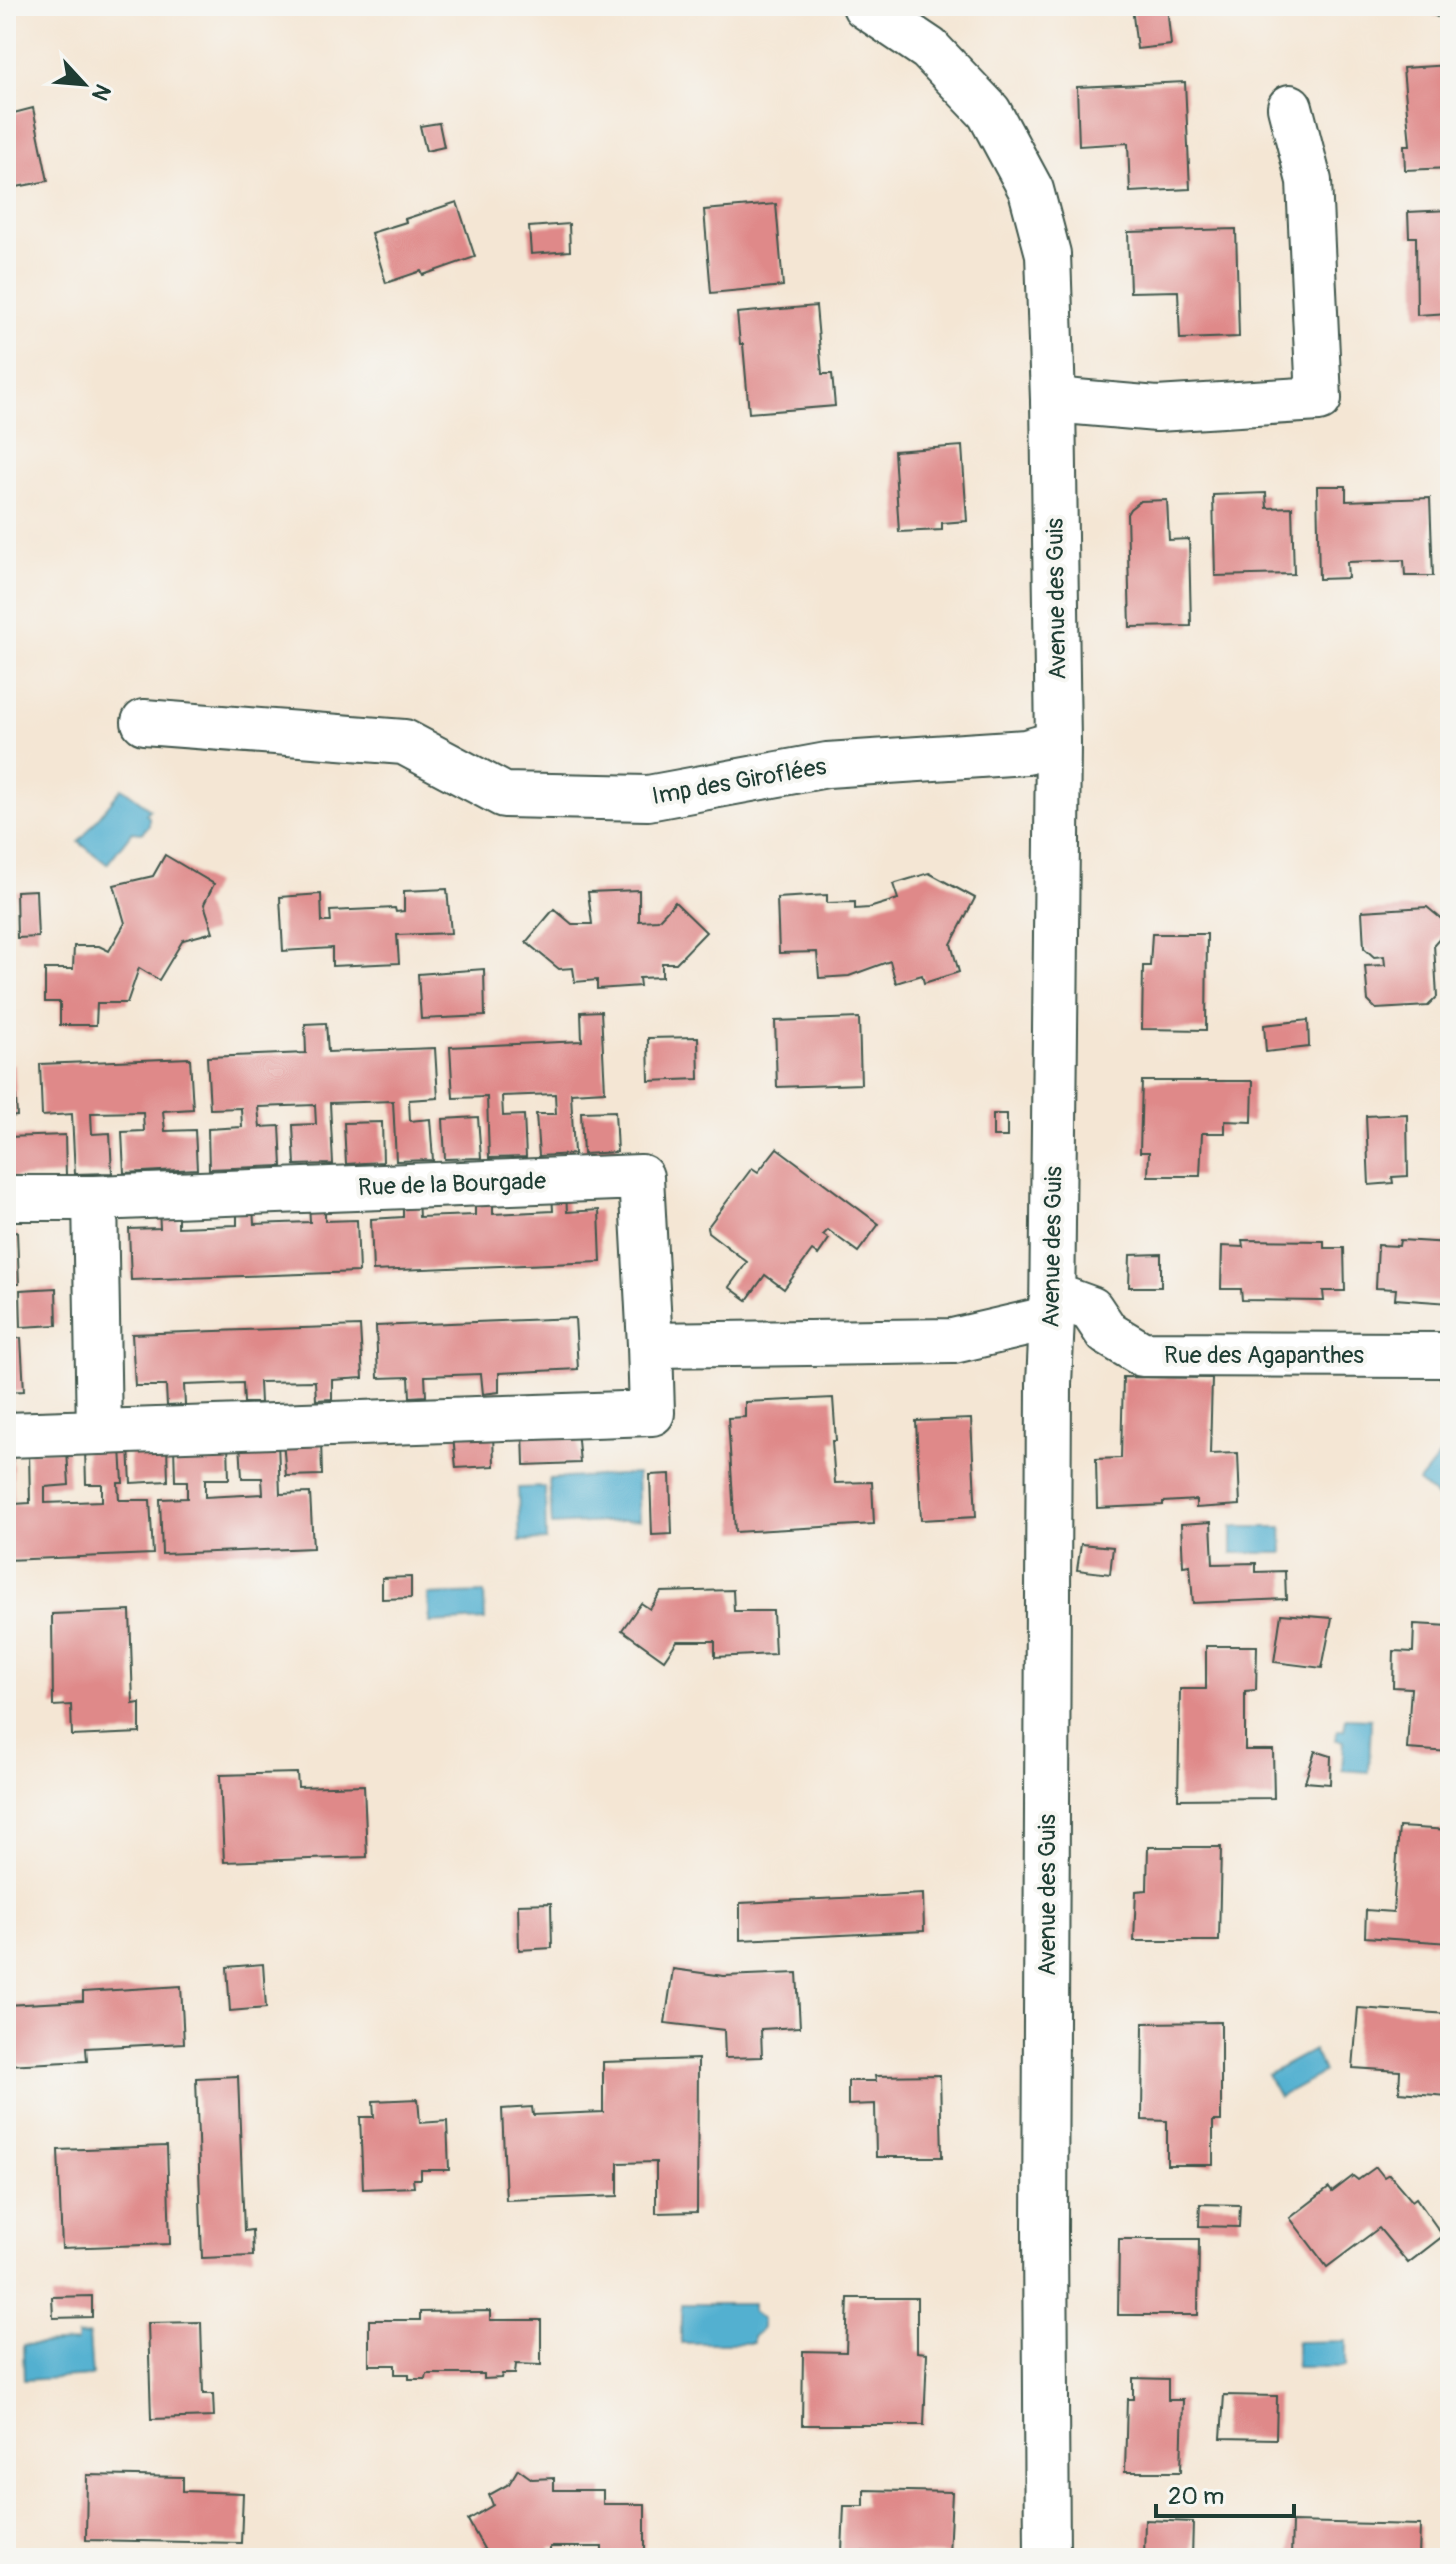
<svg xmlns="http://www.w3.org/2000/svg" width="1456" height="2564" viewBox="0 0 1456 2564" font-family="Pangolin,sans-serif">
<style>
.water{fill:#52b0d0;stroke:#387682;stroke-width:2}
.building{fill:#df8989}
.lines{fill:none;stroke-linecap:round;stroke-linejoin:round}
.minor-casing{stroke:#3f564c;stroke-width:48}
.minor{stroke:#fff;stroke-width:44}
.labels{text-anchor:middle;stroke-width:8;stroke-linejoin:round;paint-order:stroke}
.street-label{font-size:24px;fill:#1f3d34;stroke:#f6f6f2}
</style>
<rect width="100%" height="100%" fill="#f6f6f2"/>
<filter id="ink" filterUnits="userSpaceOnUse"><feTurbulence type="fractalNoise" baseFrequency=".0125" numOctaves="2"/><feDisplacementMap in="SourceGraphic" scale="16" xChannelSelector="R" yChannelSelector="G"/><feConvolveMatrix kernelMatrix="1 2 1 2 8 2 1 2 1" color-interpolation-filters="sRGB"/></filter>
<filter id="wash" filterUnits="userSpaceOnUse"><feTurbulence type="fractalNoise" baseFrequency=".006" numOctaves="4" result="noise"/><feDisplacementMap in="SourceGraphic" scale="32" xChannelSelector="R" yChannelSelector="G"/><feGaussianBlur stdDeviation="1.8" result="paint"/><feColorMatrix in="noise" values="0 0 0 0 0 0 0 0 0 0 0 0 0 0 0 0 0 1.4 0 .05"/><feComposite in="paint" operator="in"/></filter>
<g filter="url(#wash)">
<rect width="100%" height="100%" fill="#f4e6d4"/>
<g class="water">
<polygon points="122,788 150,809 146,814 149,817 149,825 142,833 132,832 107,864 79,842"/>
<polygon points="1450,1443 1450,1495 1443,1503 1419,1482"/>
<polygon points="637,1474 639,1520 552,1525 549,1479"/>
<polygon points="545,1487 546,1540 520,1541 518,1488"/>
<polygon points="1232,1527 1282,1527 1283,1553 1232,1553"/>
<polygon points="484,1593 485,1620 430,1623 428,1595"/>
<polygon points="1346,1718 1371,1719 1369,1772 1342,1770 1344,1741 1336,1740 1337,1730 1344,1730"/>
<polygon points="1313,2050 1324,2072 1279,2097 1267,2075"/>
<polygon points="681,2304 753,2304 753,2312 762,2319 762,2329 753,2337 753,2343 681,2343"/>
<polygon points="89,2335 92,2376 24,2380 23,2345 77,2342 77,2336"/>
<polygon points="1346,2341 1346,2367 1296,2367 1296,2342"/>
</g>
<g id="blocks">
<g class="building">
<polygon points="1014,6 1081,6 1081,8 1014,13"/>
<polygon points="1167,6 1171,45 1137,49 1132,7"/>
<polygon points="1417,6 1443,6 1437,17"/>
<polygon points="1450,65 1450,168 1405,170 1404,145 1410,145 1403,68"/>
<polygon points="1185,82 1190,189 1130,192 1128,143 1079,146 1077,87"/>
<polygon points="33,108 48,181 6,189 6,115"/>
<polygon points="439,123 444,147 426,151 420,126"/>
<polygon points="457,202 475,257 423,275 421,271 386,283 371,233 406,222 405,219"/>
<polygon points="776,204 783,286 711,293 704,210"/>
<polygon points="1450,210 1450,313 1417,315 1416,237 1409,237 1408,212"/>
<polygon points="569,224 570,251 531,254 529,227"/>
<polygon points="1236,229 1239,337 1180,339 1178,291 1130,292 1128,232"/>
<polygon points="816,306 822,374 832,374 835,406 749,413 743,344 740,344 737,313"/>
<polygon points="962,446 967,521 942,523 942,530 899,532 894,451"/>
<polygon points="1317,486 1346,486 1346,501 1430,498 1433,576 1405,576 1404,560 1347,562 1348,578 1319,579"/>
<polygon points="1266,493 1267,508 1292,507 1294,574 1215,576 1213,495"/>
<polygon points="1167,500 1169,540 1189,539 1191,626 1130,627 1127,514 1130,509 1140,501"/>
<polygon points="165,855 214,884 204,904 213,932 183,940 159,980 139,968 127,1003 97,1003 96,1025 60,1025 60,1002 45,1002 45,969 73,969 74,946 99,946 109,951 125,923 114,885 153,876"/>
<polygon points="929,873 975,898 951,944 959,972 924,983 922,975 896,983 890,961 849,976 819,978 817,952 779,953 777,898 827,895 827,903 855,902 855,909 869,908 898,899 893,884"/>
<polygon points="447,889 451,933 397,935 399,963 332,966 332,948 283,951 280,897 321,894 322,922 331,922 330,911 395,908 396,912 404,911 404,891"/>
<polygon points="36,890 38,937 17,938 16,891"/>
<polygon points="639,890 639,921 658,920 675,902 706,932 676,963 662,963 662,977 639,978 640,986 597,989 597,980 575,982 573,968 559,969 526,942 554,909 572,924 592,924 588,892"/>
<polygon points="1427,907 1450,926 1434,944 1437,997 1428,1006 1376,1009 1368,1001 1365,966 1385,965 1384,956 1374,957 1364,948 1362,911"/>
<polygon points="1152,934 1207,934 1206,1030 1142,1029 1143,966 1150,966"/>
<polygon points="484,969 485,1016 421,1019 418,974"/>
<polygon points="601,1011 605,1091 571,1093 574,1154 539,1156 536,1114 556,1114 555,1094 502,1096 503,1116 524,1115 526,1157 489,1158 487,1097 453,1098 450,1047 582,1041 581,1012"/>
<polygon points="859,1018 861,1084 777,1087 775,1021"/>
<polygon points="1308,1020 1309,1047 1266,1052 1264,1025"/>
<polygon points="326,1023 328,1052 435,1048 438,1098 409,1100 410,1121 430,1119 433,1160 396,1161 393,1101 330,1103 333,1164 295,1165 293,1125 316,1124 315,1105 258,1107 260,1127 280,1126 282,1166 209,1169 208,1129 242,1127 241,1108 210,1109 207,1057 306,1053 305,1024"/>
<polygon points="698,1037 699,1079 649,1081 648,1038"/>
<polygon points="190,1058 193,1109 163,1111 165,1131 195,1130 197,1169 124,1173 122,1132 144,1131 143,1112 91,1113 92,1134 110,1133 112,1173 75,1174 72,1114 42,1116 40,1064"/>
<polygon points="14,1064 17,1116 6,1117 6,1065"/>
<polygon points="1142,1081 1253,1081 1252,1122 1225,1121 1225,1133 1202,1133 1200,1176 1148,1176 1149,1152 1140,1152"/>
<polygon points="615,1111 617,1152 583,1154 581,1112"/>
<rect x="993" y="1114" width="14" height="23"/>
<polygon points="1407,1114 1408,1176 1392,1177 1393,1183 1369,1185 1366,1116"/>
<polygon points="478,1117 481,1158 445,1159 443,1119"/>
<polygon points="382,1122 383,1162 346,1164 344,1123"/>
<polygon points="65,1135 66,1175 6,1178 6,1137"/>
<polygon points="777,1148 879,1224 858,1252 828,1230 823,1235 829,1239 818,1255 812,1251 784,1289 765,1275 747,1300 729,1287 747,1262 708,1232 707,1228 752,1168 758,1172"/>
<polygon points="552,1193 566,1193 567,1212 599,1210 601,1262 373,1271 371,1219 403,1217 403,1199 418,1199 419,1217 475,1215 475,1196 493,1196 493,1214 553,1211"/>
<polygon points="325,1202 325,1221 357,1220 359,1272 131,1280 129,1229 160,1228 159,1209 178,1208 178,1227 237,1225 237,1205 253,1205 254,1224 310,1222 309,1203"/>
<polygon points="17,1232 19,1284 6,1284 6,1233"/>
<polygon points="1242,1240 1324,1241 1324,1248 1344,1248 1345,1291 1323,1291 1324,1301 1242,1300 1241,1289 1221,1289 1222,1246 1243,1247"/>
<polygon points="1400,1240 1450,1243 1450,1303 1395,1299 1396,1289 1376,1288 1378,1245 1399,1246"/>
<polygon points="1161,1254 1161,1287 1129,1287 1130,1255"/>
<polygon points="56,1288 57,1325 21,1327 20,1290"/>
<polygon points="575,1318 578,1369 499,1373 499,1392 483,1394 481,1374 425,1376 426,1396 410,1397 409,1377 378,1378 376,1326"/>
<polygon points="360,1326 363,1378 332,1380 332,1399 316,1400 315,1381 259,1382 260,1403 244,1403 243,1383 184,1385 185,1405 167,1406 166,1386 135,1386 132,1334"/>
<polygon points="21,1338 24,1391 6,1392 6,1339"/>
<polygon points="1123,1377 1212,1378 1210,1454 1238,1453 1240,1505 1196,1508 1196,1500 1163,1502 1163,1505 1097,1508 1096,1459 1121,1458"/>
<polygon points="833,1398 836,1441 832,1441 835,1483 872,1482 874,1524 735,1532 728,1418 745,1417 745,1402"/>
<polygon points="971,1419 976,1517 921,1520 916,1421"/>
<polygon points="577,1429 580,1463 524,1465 523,1431"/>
<polygon points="493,1433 494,1466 456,1468 453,1435"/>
<polygon points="321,1439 322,1475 286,1476 283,1440"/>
<polygon points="278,1441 280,1494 310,1493 313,1548 162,1554 160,1499 187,1498 187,1481 175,1481 174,1445 228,1443 229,1479 205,1479 205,1497 263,1494 262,1478 242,1478 240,1442"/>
<polygon points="167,1445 168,1481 131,1483 129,1447"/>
<polygon points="121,1447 123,1483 118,1483 119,1500 150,1500 153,1554 6,1560 6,1451 12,1451 14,1504 30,1503 29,1451 67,1450 69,1485 45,1487 45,1503 102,1501 102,1484 86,1484 85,1448"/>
<polygon points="670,1474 672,1534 652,1535 650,1475"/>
<polygon points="1447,1518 1450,1518 1450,1562 1444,1562"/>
<polygon points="1211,1522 1213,1564 1256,1563 1256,1572 1285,1571 1286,1599 1193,1603 1190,1565 1183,1566 1181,1524"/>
<polygon points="1081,1544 1113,1547 1110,1574 1077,1570"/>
<polygon points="411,1577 411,1598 382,1599 382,1578"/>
<polygon points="733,1590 734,1611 773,1611 775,1654 715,1657 715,1641 677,1641 664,1660 622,1630 641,1603 650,1609 661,1592"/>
<polygon points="130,1611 133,1704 140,1703 140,1733 72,1736 71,1705 53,1706 52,1614"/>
<polygon points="1281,1614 1332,1618 1322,1668 1274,1662"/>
<polygon points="1414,1624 1450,1626 1450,1752 1407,1749 1411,1688 1393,1687 1394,1651 1413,1652"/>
<polygon points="1206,1646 1257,1646 1256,1690 1245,1691 1245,1750 1273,1750 1274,1798 1178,1799 1180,1689 1206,1689"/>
<polygon points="1315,1751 1331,1756 1330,1784 1305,1782"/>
<polygon points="297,1773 298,1787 364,1785 367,1857 224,1862 220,1775"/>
<polygon points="1399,1827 1450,1830 1450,1943 1365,1937 1366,1910 1393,1912"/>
<polygon points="1148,1847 1221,1847 1219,1941 1134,1941 1136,1891 1147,1890"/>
<polygon points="923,1894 924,1931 740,1940 740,1903"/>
<polygon points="551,1903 552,1948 519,1950 518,1904"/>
<polygon points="263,1964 266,2008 230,2011 227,1967"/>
<polygon points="673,1969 724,1976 797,1973 800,2027 761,2029 762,2057 725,2058 724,2030 665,2023"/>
<polygon points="181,1986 184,2043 86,2048 87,2061 6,2065 6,2005 83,2001 83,1992"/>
<polygon points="1358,2008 1449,2014 1444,2073 1450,2073 1448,2096 1399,2092 1400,2071 1353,2068"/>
<polygon points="1221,2022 1221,2121 1213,2121 1213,2165 1167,2165 1167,2121 1142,2120 1143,2023"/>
<polygon points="698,2059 697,2212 656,2213 656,2162 618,2163 618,2196 506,2200 502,2109 532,2107 533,2115 603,2112 603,2062"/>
<polygon points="940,2075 942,2157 876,2157 875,2104 848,2105 848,2081 876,2081 875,2076"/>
<polygon points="238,2076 244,2231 252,2230 253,2256 202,2258 196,2078"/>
<polygon points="418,2099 420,2123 447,2121 449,2170 421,2170 421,2179 413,2179 414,2187 363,2189 360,2117 374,2117 373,2101"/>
<polygon points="167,2146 170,2244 62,2248 58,2150"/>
<polygon points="1376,2167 1384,2177 1389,2174 1412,2201 1416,2198 1443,2236 1408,2263 1379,2228 1327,2267 1290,2218 1329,2188 1332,2192 1353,2176 1358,2180"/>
<polygon points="1200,2204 1240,2205 1239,2227 1199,2226"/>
<polygon points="1119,2239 1199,2239 1198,2315 1118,2315"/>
<polygon points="92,2296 92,2317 53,2318 52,2297"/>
<polygon points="848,2298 917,2298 917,2352 927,2353 924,2425 802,2425 803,2351 846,2352"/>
<polygon points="490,2311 490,2320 541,2320 541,2365 516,2364 515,2374 502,2374 501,2378 484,2379 484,2374 427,2374 426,2379 409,2379 409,2374 395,2374 395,2365 369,2365 369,2320 420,2320 420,2312"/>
<polygon points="201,2322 203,2394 213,2394 214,2417 151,2419 148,2323"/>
<polygon points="1133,2378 1168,2379 1168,2400 1183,2400 1181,2472 1125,2472 1127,2399 1133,2399"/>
<polygon points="1224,2395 1277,2396 1276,2439 1221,2438"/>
<polygon points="518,2469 532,2479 554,2478 554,2490 603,2490 603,2504 645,2504 645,2558 602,2558 602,2547 550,2547 550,2556 544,2558 529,2558 526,2553 517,2558 489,2558 468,2520 493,2505 489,2495 509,2484"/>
<polygon points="87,2475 183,2477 183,2491 243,2493 241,2543 86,2540"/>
<polygon points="864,2490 952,2492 949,2555 842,2551 844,2506 864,2506"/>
<polygon points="1145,2520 1193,2522 1192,2558 1144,2558"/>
<polygon points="1292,2522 1420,2525 1419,2558 1291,2558"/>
</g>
</g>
</g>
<g filter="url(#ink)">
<use href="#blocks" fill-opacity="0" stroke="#3f564c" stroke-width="2"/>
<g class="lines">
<defs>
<g id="minor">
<polyline points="865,6 929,49 989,112 1031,190 1048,254 1053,400 1058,743 1052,1318 1049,1384 1045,2232 1047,2558"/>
<polyline points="1053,400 1157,409 1319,399 1309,181 1290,107"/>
<polyline points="144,722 404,742 504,795 648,798 827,765 1026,752 1058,743"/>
<polyline points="6,1198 95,1198"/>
<polyline points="1051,1303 1069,1301 1091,1309 1107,1333 1142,1354 1450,1355"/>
<polyline points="650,1345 652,1413 99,1432 95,1198 641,1177 650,1345 953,1341 1052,1318"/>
<polyline points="6,1435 99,1432"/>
</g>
</defs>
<use href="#minor" class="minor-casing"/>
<use href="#minor" class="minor"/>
</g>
</g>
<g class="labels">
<g class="street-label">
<text transform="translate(1056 599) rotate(-91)" y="8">Avenue des Guis</text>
<text transform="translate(739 781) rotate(-10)" y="8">Imp des Giroflées</text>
<text transform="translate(452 1184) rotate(-2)" y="8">Rue de la Bourgade</text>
<text transform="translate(1052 1247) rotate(-89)" y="8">Avenue des Guis</text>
<text x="1264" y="1363">Rue des Agapanthes</text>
<text transform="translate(1047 1895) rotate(-90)" y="8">Avenue des Guis</text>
</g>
</g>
<rect width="1456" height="2564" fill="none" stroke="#f6f6f2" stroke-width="32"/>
<g transform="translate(84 84) rotate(116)" stroke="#f6f6f2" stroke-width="6" paint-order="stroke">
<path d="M0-6L14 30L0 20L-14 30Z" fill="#1f3d34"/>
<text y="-12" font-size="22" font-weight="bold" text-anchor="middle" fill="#1f3d34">N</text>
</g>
<path d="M1156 2504v12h138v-12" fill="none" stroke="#1f3d34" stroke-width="4"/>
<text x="1168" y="2504" font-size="24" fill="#1f3d34" stroke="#f6f6f2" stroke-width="6" paint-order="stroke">20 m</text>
</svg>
